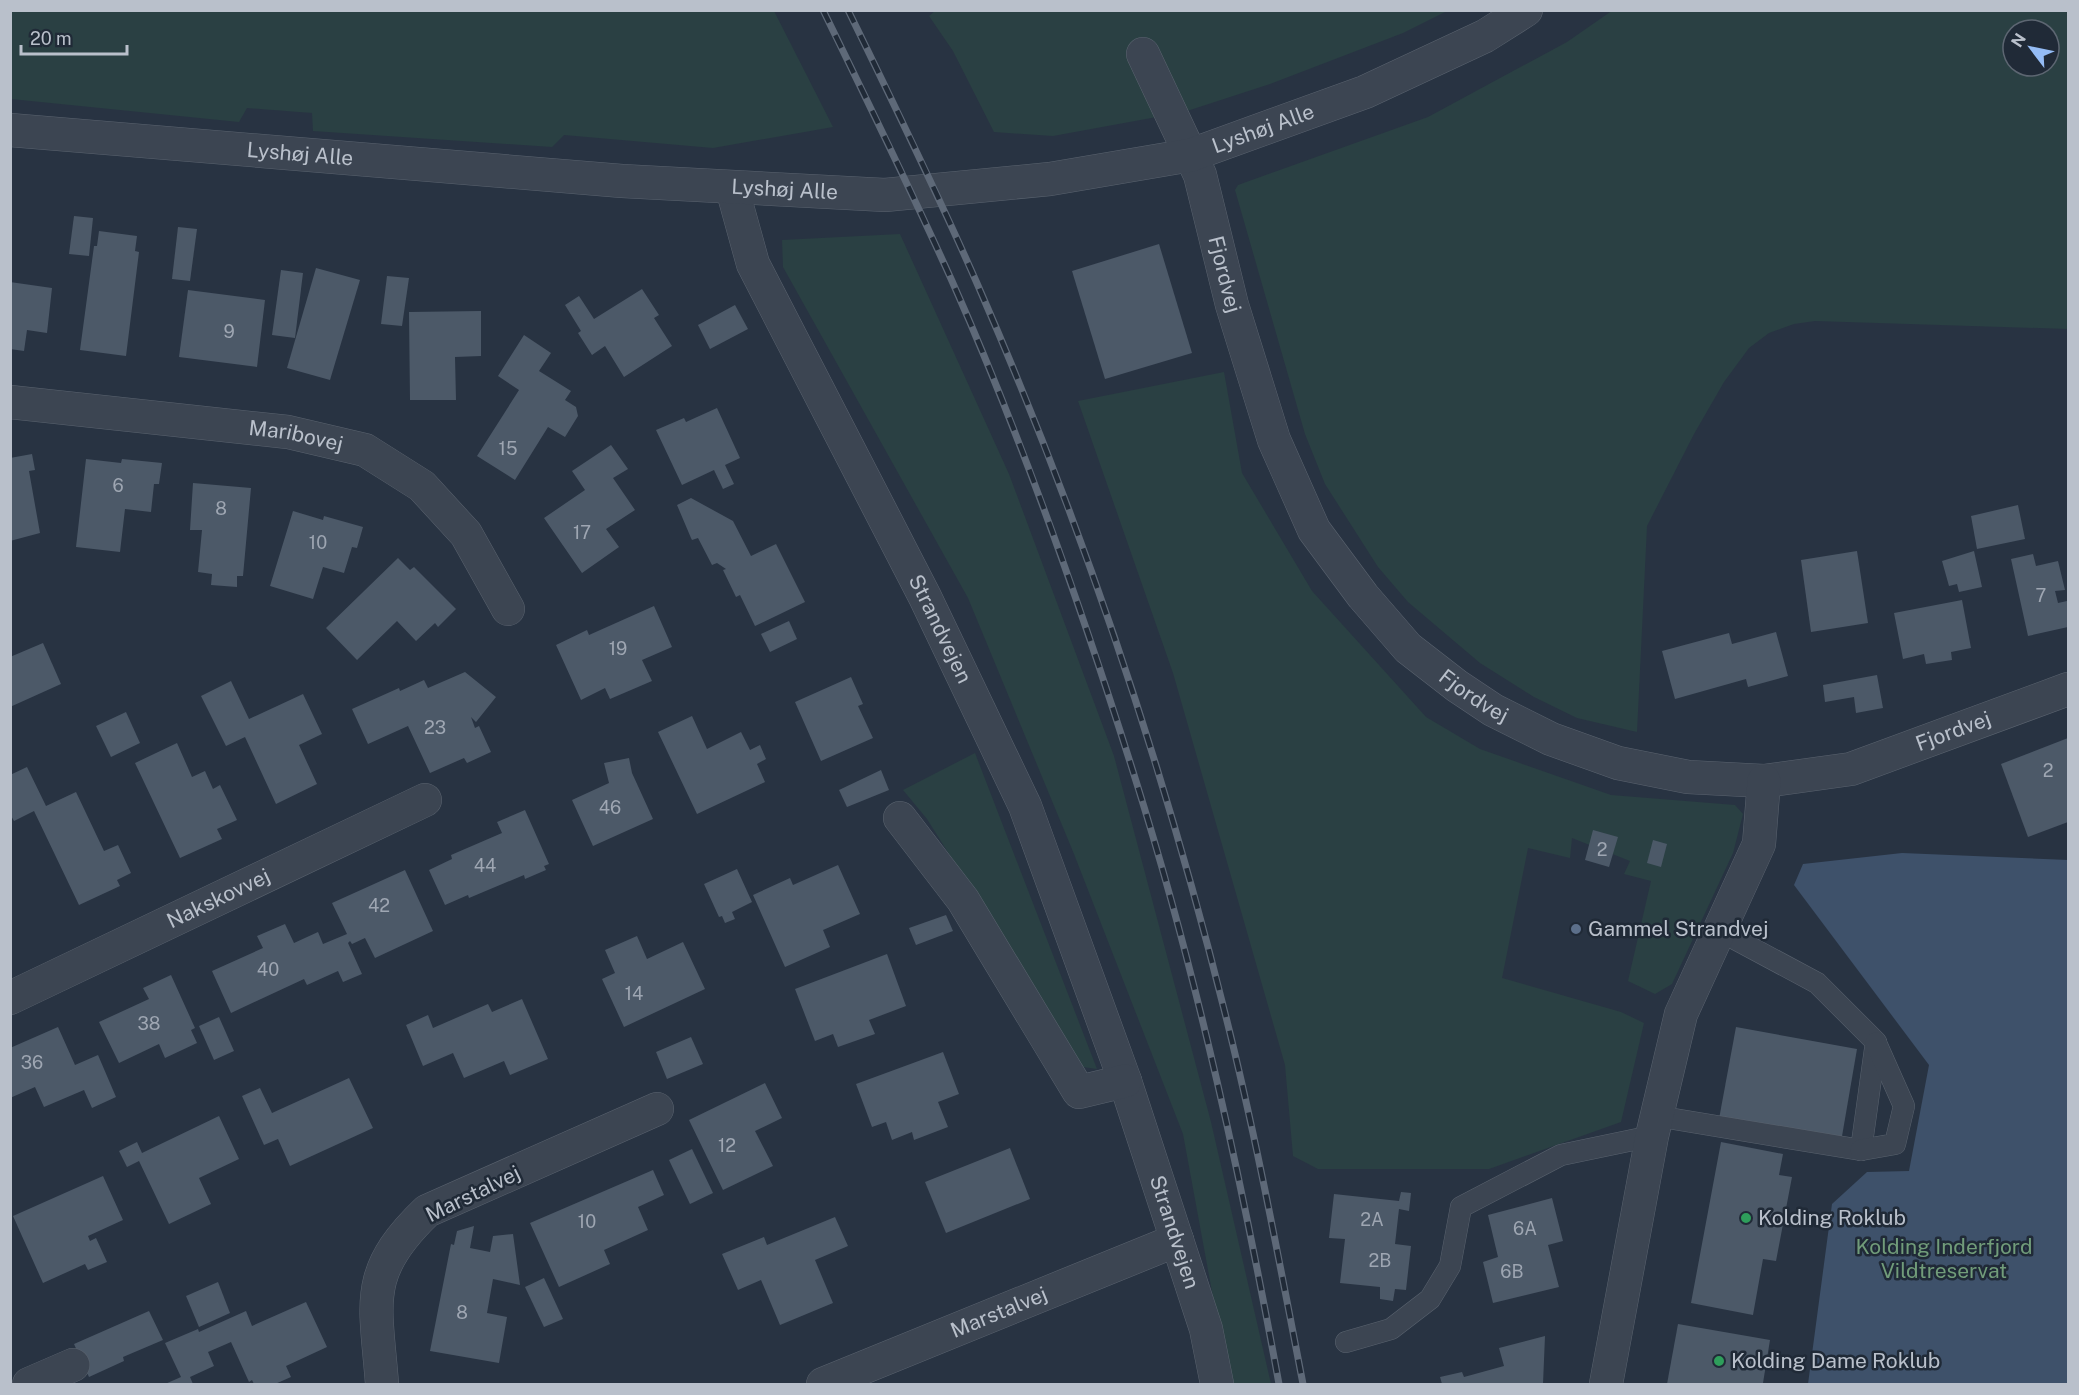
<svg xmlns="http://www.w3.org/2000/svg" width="2079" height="1395" viewBox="0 0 2079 1395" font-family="'Public Sans',sans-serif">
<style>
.green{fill:#2a4043;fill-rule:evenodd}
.water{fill:#3e516a}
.building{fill:#4c5968}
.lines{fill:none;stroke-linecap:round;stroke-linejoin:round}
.service-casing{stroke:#5a636f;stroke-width:22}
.minor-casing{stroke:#5a636f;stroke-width:34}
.tertiary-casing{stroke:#5a636f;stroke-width:34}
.service{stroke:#3c4552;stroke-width:21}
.minor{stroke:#3c4552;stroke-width:33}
.tertiary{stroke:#3c4552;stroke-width:33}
.rail-casing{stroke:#5e6978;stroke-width:7}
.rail{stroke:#202a37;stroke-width:4.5;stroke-dasharray:14;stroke-linecap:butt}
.service-dot{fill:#5c6f8a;stroke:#202a37;stroke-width:2}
.leisure-dot{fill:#2e9e5b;stroke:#202a37;stroke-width:2}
.labels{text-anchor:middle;stroke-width:5;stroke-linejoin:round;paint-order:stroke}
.number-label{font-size:18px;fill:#9ea6b2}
.street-label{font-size:21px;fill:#b9c0cb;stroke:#202a37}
.poi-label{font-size:21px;fill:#b9c0cb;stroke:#202a37;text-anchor:start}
.park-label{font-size:21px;fill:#719c7a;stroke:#202a37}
</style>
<rect width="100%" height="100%" fill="#283342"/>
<g class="green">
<polygon points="936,10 1447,11 1403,33 1270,84 1184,112 1053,136 994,132 953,51 929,16"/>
<path d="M 1613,10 L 2068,11 L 2068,329 L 1815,321 L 1794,324 L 1769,333 L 1749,348 L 1724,382 L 1694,434 L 1647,526 L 1637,732 L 1577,718 L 1534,697 L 1480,663 L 1408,602 L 1378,567 L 1325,484 L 1305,434 L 1235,190 L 1238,185 L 1428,117 L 1567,42 ZM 2013,30 L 2049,30 L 2049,66 L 2013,66 Z"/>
<polygon points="10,11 774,11 833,127 713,148 564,135 552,147 313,131 312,113 247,108 239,122 11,99"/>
<polygon points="900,234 1009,474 1114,756 1211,1122 1271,1384 1229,1384 1183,1134 1074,854 968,598 783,267 782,240"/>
<polygon points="1224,372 1242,473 1312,591 1426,717 1480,749 1611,795 1735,805 1743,814 1733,853 1672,984 1655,994 1628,981 1651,881 1624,874 1630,861 1572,838 1570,858 1528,848 1502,978 1621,1012 1644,1023 1621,1122 1489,1169 1318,1169 1293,1156 1285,1065 1173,673 1078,401"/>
<polygon points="975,753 1097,1069 1083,1067 927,819 903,790"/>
</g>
<polygon class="water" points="1902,853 2068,860 2068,1384 1808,1384 1832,1204 1867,1172 1909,1171 1929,1065 1794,885 1803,864"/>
<g class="building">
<polygon points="74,216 93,218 89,256 69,254"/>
<polygon points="178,227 197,229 190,281 172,279"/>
<polygon points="99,231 137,236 135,251 139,252 126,356 80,350 94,246 97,246"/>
<polygon points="1159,244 1192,353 1105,379 1072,271"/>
<polygon points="316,268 360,280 330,380 287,368"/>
<polygon points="281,270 303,273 295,338 272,335"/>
<polygon points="387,276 409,278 402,326 381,324"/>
<polygon points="10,282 52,288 47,333 27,330 24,351 10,349"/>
<polygon points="642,289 659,315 654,318 672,346 624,377 605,346 592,355 578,333 581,331 565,305 579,296 594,319"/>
<polygon points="188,290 265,300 257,367 179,357"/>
<polygon points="735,305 748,329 710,349 698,325"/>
<polygon points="481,311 481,356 455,357 456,400 410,400 409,312"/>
<polygon points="524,335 551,353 539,371 571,391 565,400 576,407 578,416 565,437 548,427 515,480 477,456 519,390 498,376"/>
<polygon points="717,408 740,458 725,465 734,484 723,489 714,470 682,485 656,430 684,418 686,422"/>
<polygon points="611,445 628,469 613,478 635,510 606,529 619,547 582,573 544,518 585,490 572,471"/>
<polygon points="32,454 35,470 29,471 40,533 10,541 10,458"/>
<polygon points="86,459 121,463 122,459 162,463 159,484 154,484 151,512 125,509 120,552 76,547"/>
<polygon points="193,483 251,488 243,576 237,576 237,587 211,585 212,574 198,572 202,530 190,530"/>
<polygon points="691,498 733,521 751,556 776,544 805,602 755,626 740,595 736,597 723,570 726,569 717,563 712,565 698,538 692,540 691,538 677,505"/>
<polygon points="2018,505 2025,539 1977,549 1971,516"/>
<polygon points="293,511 323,520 324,516 363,527 357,548 352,547 344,573 323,567 313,599 270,586"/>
<polygon points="1857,551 1868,623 1811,632 1801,560"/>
<polygon points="1974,551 1982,587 1959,592 1957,584 1949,586 1942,561"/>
<polygon points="2033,554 2036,566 2058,561 2065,590 2055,591 2058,603 2067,601 2068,627 2028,636 2011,559"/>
<polygon points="398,558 410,570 414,567 456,609 438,627 435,623 416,641 397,621 357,660 326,628"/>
<polygon points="1962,600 1971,648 1951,652 1952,660 1926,664 1924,654 1903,659 1894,613"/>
<polygon points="654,606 672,647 642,660 652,681 610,699 605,688 581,700 556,645 587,630 589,635"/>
<polygon points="789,621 797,639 770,652 761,634"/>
<polygon points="1776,632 1788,676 1748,687 1746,679 1675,699 1662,651 1729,633 1732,644"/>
<polygon points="43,643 61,684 10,707 10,657"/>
<polygon points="465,672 496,697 476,722 471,717 475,728 479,726 491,752 467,763 464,758 430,773 408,726 368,744 352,709 399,688 400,691 424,680 428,688"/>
<polygon points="1877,675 1883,708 1856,713 1854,697 1825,702 1823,685"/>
<polygon points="851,677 863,704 858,706 873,738 821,761 795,702"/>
<polygon points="231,681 249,719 303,694 322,734 299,745 317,784 276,804 245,737 226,746 201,696"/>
<polygon points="126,712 140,743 111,757 96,726"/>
<polygon points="692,716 707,749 741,732 750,750 760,745 766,759 757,764 765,782 697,814 658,732"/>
<polygon points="2068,738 2068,822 2028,837 2001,764"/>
<polygon points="177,743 192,777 205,771 213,789 220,785 237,820 217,829 222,839 180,858 135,763"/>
<polygon points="629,758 632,773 653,819 593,846 572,800 609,783 604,763"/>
<polygon points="27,767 46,806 76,792 104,851 118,845 131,873 117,880 120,886 79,905 34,811 14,821 10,814 10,775"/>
<polygon points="881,770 889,790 847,807 839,790"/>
<polygon points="525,810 549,864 544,866 546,870 525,879 524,875 469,898 468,895 445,905 429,870 452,859 451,855 502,833 497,822"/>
<polygon points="1593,830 1618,837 1609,867 1585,860"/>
<polygon points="1653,840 1667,844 1661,867 1647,863"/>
<polygon points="838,865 860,914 823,930 830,947 785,967 753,895 790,878 793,885"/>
<polygon points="737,869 752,902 732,912 735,919 725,923 722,916 719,917 704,884"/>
<polygon points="405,870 433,931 375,958 365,938 352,944 350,941 348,943 362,974 343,982 338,971 307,985 304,979 231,1013 212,971 263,948 257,936 285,924 294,943 318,932 323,944 347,934 332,903"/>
<polygon points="946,915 953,931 916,945 909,928"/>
<polygon points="637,936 647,959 683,942 705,989 624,1027 602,979 615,973 605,950"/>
<polygon points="887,954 906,1006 869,1020 875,1034 838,1047 833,1034 815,1041 795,989"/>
<polygon points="171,975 195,1028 191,1030 197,1043 165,1058 159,1044 119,1063 99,1022 149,999 143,988"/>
<polygon points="522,999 548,1059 510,1075 504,1061 464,1078 453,1053 423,1066 406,1025 428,1015 433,1028 488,1004 492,1012"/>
<polygon points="219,1017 234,1051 214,1060 199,1026"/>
<polygon points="58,1027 75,1065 98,1055 116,1097 92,1108 84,1090 44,1107 35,1087 10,1098 10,1048"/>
<polygon points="1736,1027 1857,1049 1841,1142 1719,1119"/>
<polygon points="691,1037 703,1064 667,1079 656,1052"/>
<polygon points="943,1052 959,1094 938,1102 948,1127 914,1140 912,1132 892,1140 886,1122 872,1127 856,1084"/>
<polygon points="349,1078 373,1128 290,1166 278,1139 264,1145 242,1096 260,1088 272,1113"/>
<polygon points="765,1083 782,1118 755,1131 773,1166 723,1190 689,1120"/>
<polygon points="219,1116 239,1159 199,1178 211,1204 169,1224 139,1161 127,1167 119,1151 137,1142 142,1153"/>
<polygon points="1721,1142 1783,1154 1779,1175 1792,1177 1776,1261 1763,1259 1753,1315 1691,1303"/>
<polygon points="1010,1148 1030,1199 946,1233 925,1182"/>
<polygon points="692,1149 713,1193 690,1204 669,1160"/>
<polygon points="653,1170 664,1195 638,1207 648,1230 604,1250 610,1264 559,1287 530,1223"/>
<polygon points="103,1176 123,1220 88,1236 90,1241 96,1238 107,1262 88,1270 85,1264 43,1283 13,1216"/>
<polygon points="1401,1192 1411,1193 1409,1211 1399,1209 1395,1244 1411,1246 1406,1290 1395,1289 1393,1301 1380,1299 1380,1287 1340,1283 1345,1239 1329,1238 1334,1194 1399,1201"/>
<polygon points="1552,1198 1563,1241 1548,1245 1559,1287 1493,1303 1483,1262 1498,1257 1488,1215"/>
<polygon points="835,1217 848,1246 815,1260 833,1303 780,1325 761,1280 738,1290 722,1254 764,1237 767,1245"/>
<polygon points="474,1226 470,1248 490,1252 493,1236 513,1234 520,1285 493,1279 487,1313 507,1317 499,1363 430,1351 451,1244 454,1245 457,1231"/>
<polygon points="544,1278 563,1319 544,1327 525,1287"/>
<polygon points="218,1282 230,1313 199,1327 186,1296"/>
<polygon points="306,1302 327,1347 286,1366 291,1377 275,1384 254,1384 252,1380 249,1382 231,1342 208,1352 214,1366 190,1377 193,1384 165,1384 181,1377 165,1343 198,1329 199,1332 246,1311 252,1326"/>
<polygon points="149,1311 163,1340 123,1357 124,1361 89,1377 74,1344"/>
<polygon points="1678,1324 1770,1340 1763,1383 1667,1384"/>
<polygon points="1545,1336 1543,1384 1442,1384 1440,1377 1462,1372 1464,1377 1504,1366 1499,1348"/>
</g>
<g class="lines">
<defs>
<g id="service">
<polyline points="1656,1116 1861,1150 1876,1042 1817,983 1720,931"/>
<polyline points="1861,1150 1895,1144 1904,1106 1876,1043"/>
<polyline points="1346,1342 1391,1329 1430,1299 1450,1266 1461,1207 1561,1155 1652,1136"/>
</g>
<g id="minor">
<path id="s1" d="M 1143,54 L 1200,175 L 1232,305 L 1274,440 L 1314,530 L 1363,596 L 1408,648 L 1457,686 L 1493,710 L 1551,739 L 1618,763 L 1688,777 L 1764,781 L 1851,769 L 2068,689"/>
<path id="s2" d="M 732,188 L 753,264 L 925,597 L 1025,806 L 1125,1081 L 1206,1329 L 1217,1384"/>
<path id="s3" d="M 10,402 L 288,432 L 365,450 L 422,486 L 466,534 L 508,609"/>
<polyline points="900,818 963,900 1079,1092 1125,1081"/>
<path id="s4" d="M 10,998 L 425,800"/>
<polyline points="29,1384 73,1365"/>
<path d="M 382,1384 C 376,1303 362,1273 427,1211 L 657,1109"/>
<path id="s5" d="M 823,1384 L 1177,1240"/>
<polyline points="1606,1384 1652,1136 1681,1014 1759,844 1764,781"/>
</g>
<g id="tertiary">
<path id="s6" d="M 10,130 L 622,181 L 885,195 L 1050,179 L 1191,155 L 1365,92 L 1485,36 L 1526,10"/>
</g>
</defs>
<use href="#service" class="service-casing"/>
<use href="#minor" class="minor-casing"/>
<use href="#tertiary" class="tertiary-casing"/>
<use href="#service" class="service"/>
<use href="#minor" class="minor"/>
<use href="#tertiary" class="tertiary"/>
<defs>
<g id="rail">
<path d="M 823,10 C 867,100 911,190 952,281 C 1024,443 1083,612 1136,781 C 1198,978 1242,1182 1279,1384"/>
<path d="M 848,10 C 892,100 936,190 976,281 C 1079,516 1163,764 1225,1013 C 1256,1136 1279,1260 1303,1384"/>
</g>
</defs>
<use href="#rail" class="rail-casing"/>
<use href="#rail" class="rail"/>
</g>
<circle class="service-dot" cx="1576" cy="929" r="6"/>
<g class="leisure-dot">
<circle cx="1746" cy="1218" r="6"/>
<circle cx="1719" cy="1361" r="6"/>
</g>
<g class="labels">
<g class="number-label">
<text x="229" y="338">9</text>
<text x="508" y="455">15</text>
<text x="118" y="492">6</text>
<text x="221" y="515">8</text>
<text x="582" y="539">17</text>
<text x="318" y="549">10</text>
<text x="2041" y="602">7</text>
<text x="618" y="655">19</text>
<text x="435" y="734">23</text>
<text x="2048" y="777">2</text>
<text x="610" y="814">46</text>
<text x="1602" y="856">2</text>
<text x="485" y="872">44</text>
<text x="379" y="912">42</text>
<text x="268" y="976">40</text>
<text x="634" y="1000">14</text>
<text x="149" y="1030">38</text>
<text x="32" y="1069">36</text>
<text x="727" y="1152">12</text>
<text x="1372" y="1226">2A</text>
<text x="587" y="1228">10</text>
<text x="1525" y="1235">6A</text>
<text x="1380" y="1267">2B</text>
<text x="1512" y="1278">6B</text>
<text x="462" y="1319">8</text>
</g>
<g class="street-label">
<text dy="7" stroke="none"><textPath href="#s6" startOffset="1263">Lyshøj Alle</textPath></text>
<text dy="7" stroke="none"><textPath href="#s6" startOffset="291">Lyshøj Alle</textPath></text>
<text dy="7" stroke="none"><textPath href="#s6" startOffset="777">Lyshøj Alle</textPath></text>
<text dy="7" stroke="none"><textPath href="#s1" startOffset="236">Fjordvej</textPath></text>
<text dy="7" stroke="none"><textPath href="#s3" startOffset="288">Maribovej</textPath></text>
<text dy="7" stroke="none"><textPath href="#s2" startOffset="489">Strandvejen</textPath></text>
<text dy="7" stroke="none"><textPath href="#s1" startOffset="740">Fjordvej</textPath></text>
<text dy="7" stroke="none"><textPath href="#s1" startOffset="1244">Fjordvej</textPath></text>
<text dy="7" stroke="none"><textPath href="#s4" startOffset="231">Nakskovvej</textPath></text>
<text transform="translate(473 1194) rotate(-26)" y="7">Marstalvej</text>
<text dy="7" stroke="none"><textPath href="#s2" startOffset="1137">Strandvejen</textPath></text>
<text dy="7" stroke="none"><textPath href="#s5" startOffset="190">Marstalvej</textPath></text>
</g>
<g class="poi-label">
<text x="1588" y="936">Gammel Strandvej</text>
<text x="1758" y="1225">Kolding Roklub</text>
<text x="1731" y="1368">Kolding Dame Roklub</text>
</g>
<g class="park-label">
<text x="1944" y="1254">Kolding Inderfjord<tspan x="1944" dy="24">Vildtreservat</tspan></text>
</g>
</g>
<rect width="2079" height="1395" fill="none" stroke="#b9c0cb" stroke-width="24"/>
<g transform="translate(2031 48) rotate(302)"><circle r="28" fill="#202a37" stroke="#5d6672" stroke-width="1.5"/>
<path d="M0-4.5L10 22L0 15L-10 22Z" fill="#94bcf5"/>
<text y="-9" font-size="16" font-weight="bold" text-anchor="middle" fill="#b9c0cb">N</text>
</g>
<path d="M21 45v9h106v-9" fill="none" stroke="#b9c0cb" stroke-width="3"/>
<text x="30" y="45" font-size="18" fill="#b9c0cb" stroke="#202a37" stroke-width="4.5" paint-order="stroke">20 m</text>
</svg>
